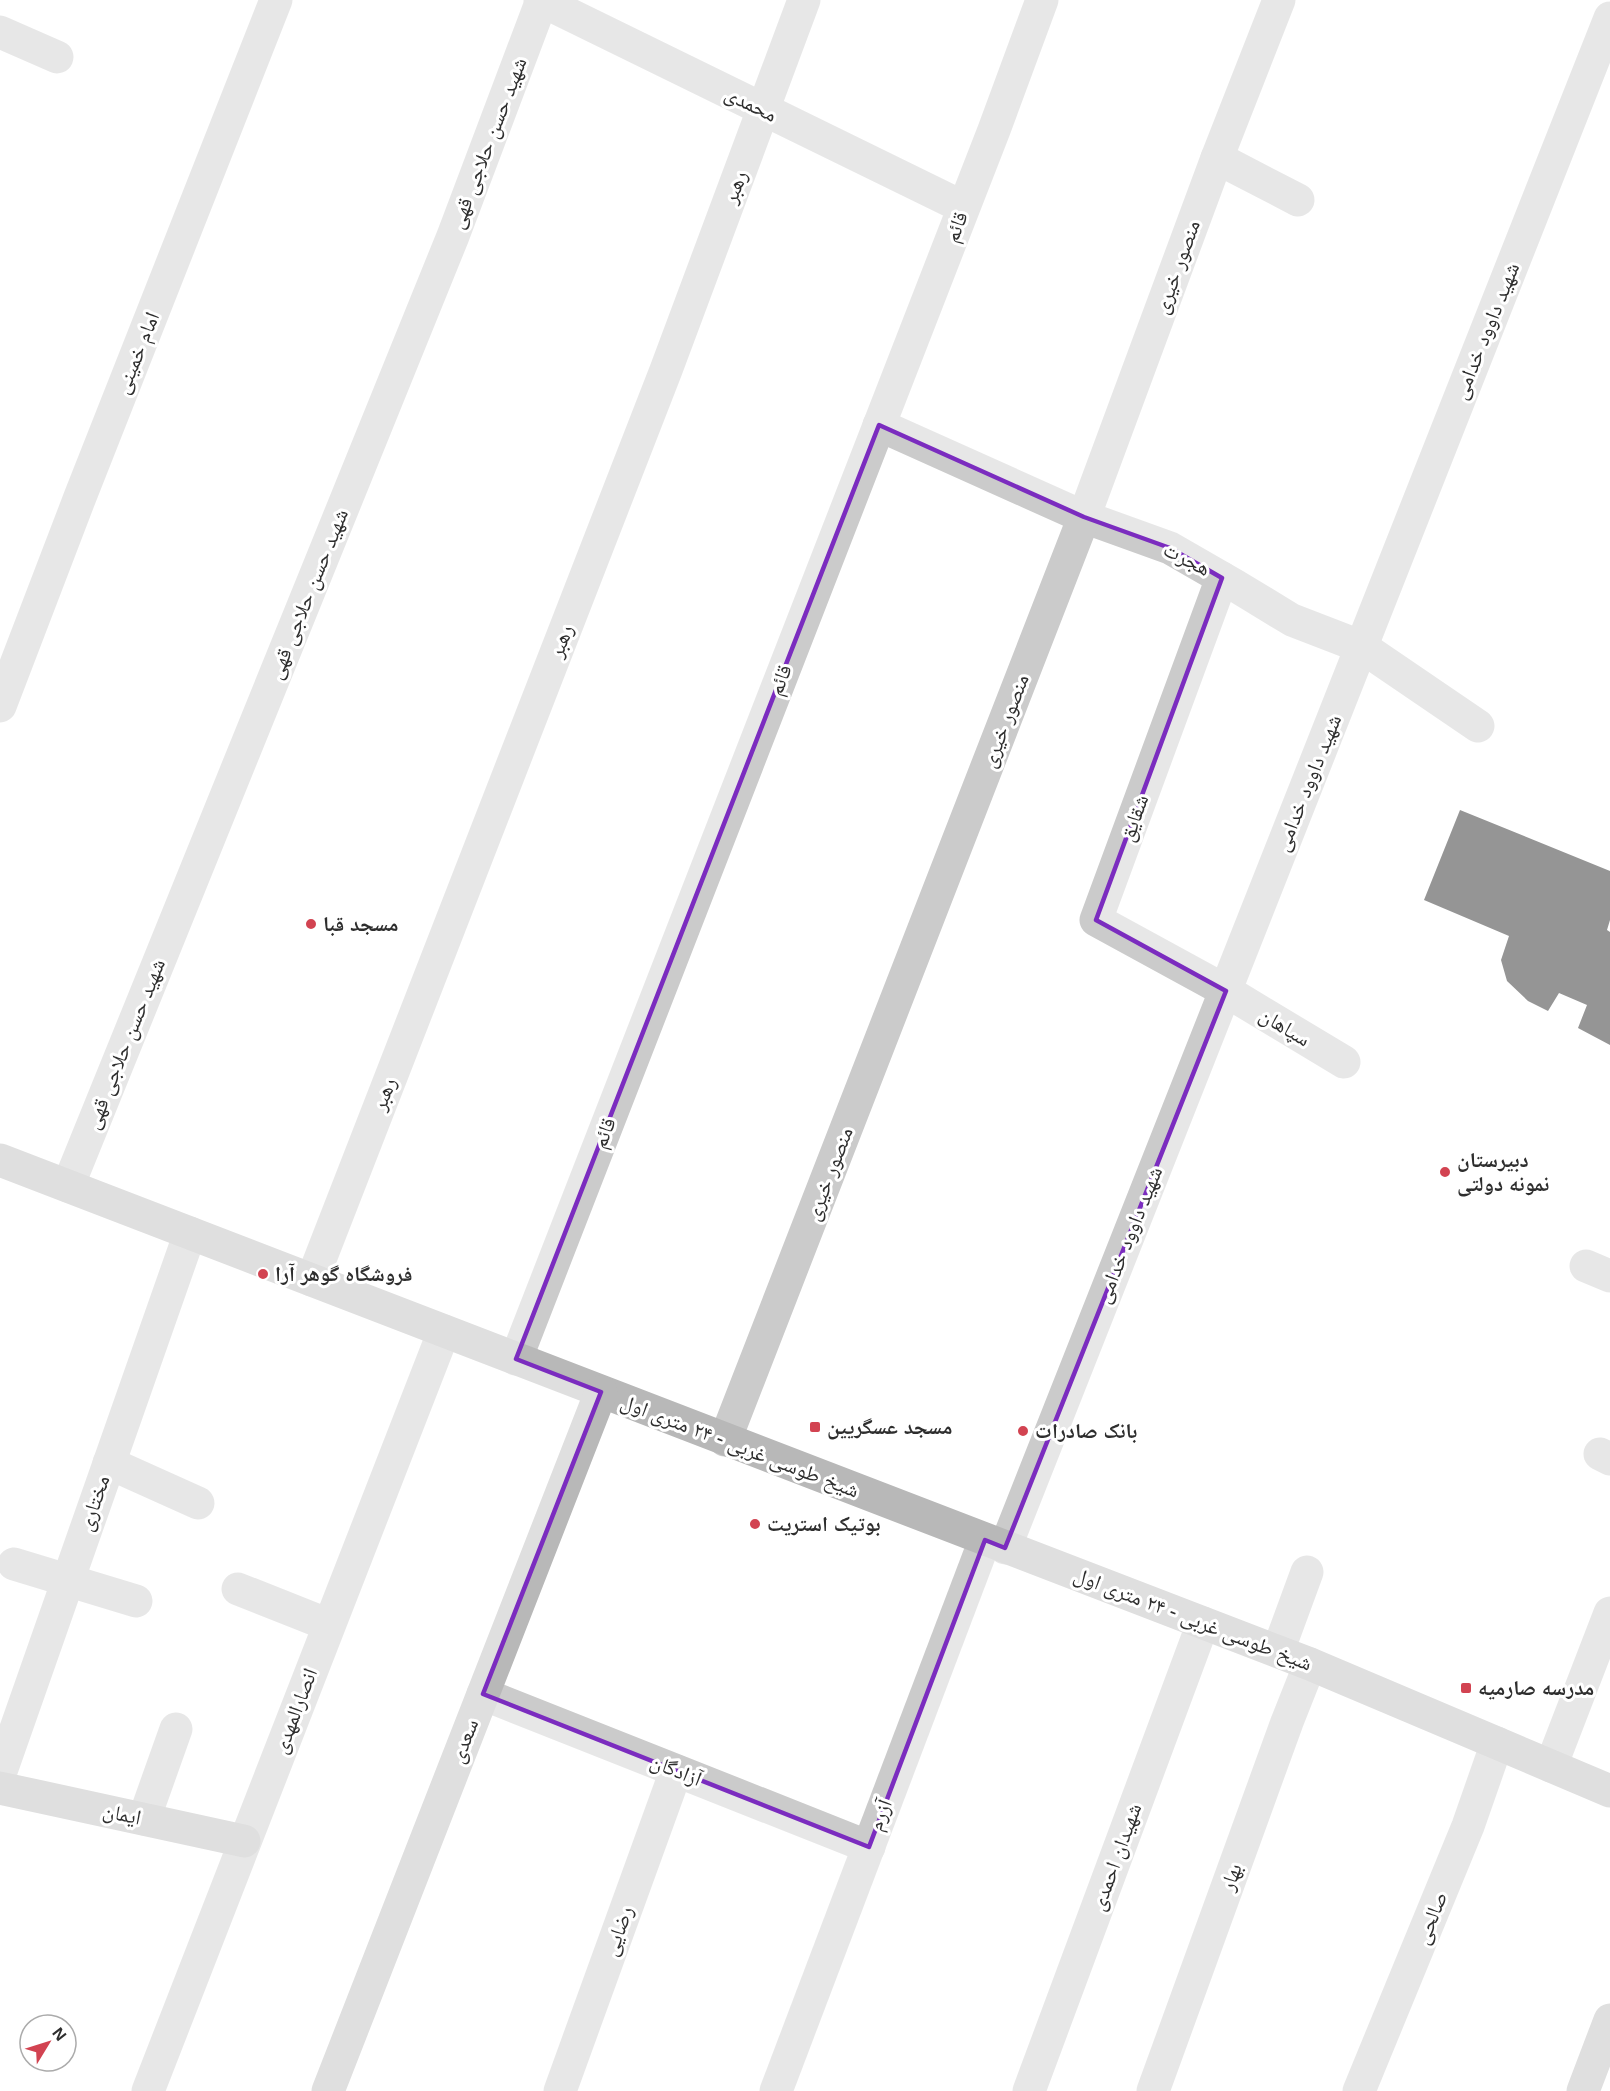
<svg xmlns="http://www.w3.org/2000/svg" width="1610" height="2091" viewBox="0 0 1610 2091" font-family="Helvetica,'Noto Naskh Arabic',sans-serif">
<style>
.building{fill:#151515}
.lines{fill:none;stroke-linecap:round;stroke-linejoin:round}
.street{stroke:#cbcbcb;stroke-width:33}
.secondary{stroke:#b8b8b8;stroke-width:33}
.marked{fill:none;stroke:#7b2cbf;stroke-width:4.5;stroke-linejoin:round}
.poi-dot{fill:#d24351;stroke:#fff;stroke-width:2}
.labels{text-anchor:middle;stroke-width:6;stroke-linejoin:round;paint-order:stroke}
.street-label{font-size:21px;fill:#2e2e2e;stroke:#fff}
.poi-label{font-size:21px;font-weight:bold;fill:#2e2e2e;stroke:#fff;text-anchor:start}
</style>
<rect width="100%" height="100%" fill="#fff"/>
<polygon class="building" points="1460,810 1610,871 1610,920 1607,930 1610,932 1610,1045 1578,1028 1587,1005 1559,993 1548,1011 1528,1001 1507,981 1501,960 1509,936 1424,900"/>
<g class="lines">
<g class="street">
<polyline points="540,0 963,207"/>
<polyline points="0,32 57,57"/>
<polyline points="1217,158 1298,200"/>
<polyline points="879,425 1084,517 1170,548 1236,586 1292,620 1362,647 1478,726"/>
<polyline points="1222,578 1096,920 1226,991 1344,1062"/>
<polyline points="0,706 80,497 276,0"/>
<polyline points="68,1186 453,236 542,0"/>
<polyline points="1586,1266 1610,1276"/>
<polyline points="312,1280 666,370 804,0"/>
<polyline points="516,1359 994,130 1042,0"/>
<polyline points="725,1440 1084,517 1217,158 1279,0"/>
<polyline points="1600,1454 1610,1459"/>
<polyline points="109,1463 198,1503"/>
<polyline points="1005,1548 1610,18"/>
<polyline points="14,1564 136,1601"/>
<polyline points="238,1589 329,1625"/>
<polyline points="1278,1651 1307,1572"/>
<polyline points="483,1694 869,1847"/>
<polyline points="1551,1766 1610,1613"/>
<polyline points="0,1774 190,1233"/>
<polyline points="144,1819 176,1729"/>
<polyline points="148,2091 444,1331"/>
<polyline points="560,2091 676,1771"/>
<polyline points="776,2091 985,1540"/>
<polyline points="1029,2091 1203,1623"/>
<polyline points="1153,2091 1287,1722 1310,1664"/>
<polyline points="1359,2091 1468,1826 1497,1743"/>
</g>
<g class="secondary">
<polyline points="0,1160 1310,1664 1610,1791"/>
<polyline points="0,1788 244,1841"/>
<polyline points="328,2091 601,1392"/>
<polyline points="1583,2091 1610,2020"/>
</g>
</g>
<path d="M0 0H1610V2091H0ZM 879,425 L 1084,517 L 1170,548 L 1222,578 L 1096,920 L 1226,991 L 1005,1548 L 985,1540 L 869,1847 L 483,1694 L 601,1392 L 516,1359 Z" fill="#fff" fill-opacity=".55" fill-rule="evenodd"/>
<path class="marked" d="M 879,425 L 1084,517 L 1170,548 L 1222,578 L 1096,920 L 1226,991 L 1005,1548 L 985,1540 L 869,1847 L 483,1694 L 601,1392 L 516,1359 Z"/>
<g class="poi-dot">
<circle cx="311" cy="924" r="6"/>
<circle cx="1445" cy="1172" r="6"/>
<circle cx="263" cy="1274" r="6"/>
<rect x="809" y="1421" width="12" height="12" rx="3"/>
<circle cx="1023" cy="1431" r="6"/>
<circle cx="755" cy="1524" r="6"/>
<rect x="1460" y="1682" width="12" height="12" rx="3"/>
</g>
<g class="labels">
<g class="street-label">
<text transform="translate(751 104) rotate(26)" y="7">محمدی</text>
<text transform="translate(488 143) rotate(-69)" y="7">شهید حسن حلاجی قهی</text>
<text transform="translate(735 187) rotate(-69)" y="7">رهبر</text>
<text transform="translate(956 227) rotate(-69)" y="7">قائم</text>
<text transform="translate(1177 267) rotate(-70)" y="7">منصور خیری</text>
<text transform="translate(1486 331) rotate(-68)" y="7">شهید داوود خدامی</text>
<text transform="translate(137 353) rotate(-68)" y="7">امام خمینی</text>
<text transform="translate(1187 559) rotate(27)" y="7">هجرت</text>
<text transform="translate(308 594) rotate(-68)" y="7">شهید حسن حلاجی قهی</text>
<text transform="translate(561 641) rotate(-69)" y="7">رهبر</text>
<text transform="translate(780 680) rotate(-69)" y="7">قائم</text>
<text transform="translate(1005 721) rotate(-69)" y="7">منصور خیری</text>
<text transform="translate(1308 783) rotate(-68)" y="7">شهید داوود خدامی</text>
<text transform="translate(1134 818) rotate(-70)" y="7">شقایق</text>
<text transform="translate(1285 1027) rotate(31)" y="7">سپاهان</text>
<text transform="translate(125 1044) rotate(-68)" y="7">شهید حسن حلاجی قهی</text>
<text transform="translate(384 1094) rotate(-69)" y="7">رهبر</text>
<text transform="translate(604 1133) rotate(-69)" y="7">قائم</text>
<text transform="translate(829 1174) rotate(-69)" y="7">منصور خیری</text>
<text transform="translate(1129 1235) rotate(-68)" y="7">شهید داوود خدامی</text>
<text transform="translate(740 1446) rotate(21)" y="7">شیخ طوسی غربی - ۲۴ متری اول</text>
<text transform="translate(94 1503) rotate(-71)" y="7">مختاری</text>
<text transform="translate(1193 1619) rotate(21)" y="7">شیخ طوسی غربی - ۲۴ متری اول</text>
<text transform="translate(295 1711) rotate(-69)" y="7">انصارالمهدی</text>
<text transform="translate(464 1741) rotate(-69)" y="7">سعدی</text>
<text transform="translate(676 1770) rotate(22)" y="7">آزادگان</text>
<text transform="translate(122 1814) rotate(12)" y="7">ایمان</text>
<text transform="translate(880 1815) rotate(-69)" y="7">آزرم</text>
<text transform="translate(1116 1857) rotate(-70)" y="7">شهیدان احمدی</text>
<text transform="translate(1231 1877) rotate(-70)" y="7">بهار</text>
<text transform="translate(1431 1918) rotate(-68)" y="7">صالحی</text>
<text transform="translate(618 1931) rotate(-70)" y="7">رضایی</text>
</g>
<g class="poi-label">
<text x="323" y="931">مسجد قبا</text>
<text x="1457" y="1167">دبیرستان<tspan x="1457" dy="24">نمونه دولتی</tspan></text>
<text x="275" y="1281">فروشگاه گوهر آرا</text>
<text x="827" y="1434">مسجد عسگریین</text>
<text x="1035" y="1438">بانک صادرات</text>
<text x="767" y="1531">بوتیک استریت</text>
<text x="1478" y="1695">مدرسه صارمیه</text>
</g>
</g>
<g transform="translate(48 2043) rotate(52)"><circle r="28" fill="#ffffff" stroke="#ababab" stroke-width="1.5"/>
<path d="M0-4.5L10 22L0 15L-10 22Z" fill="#d24351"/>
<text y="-9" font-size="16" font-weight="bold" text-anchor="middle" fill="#2e2e2e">N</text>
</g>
</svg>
